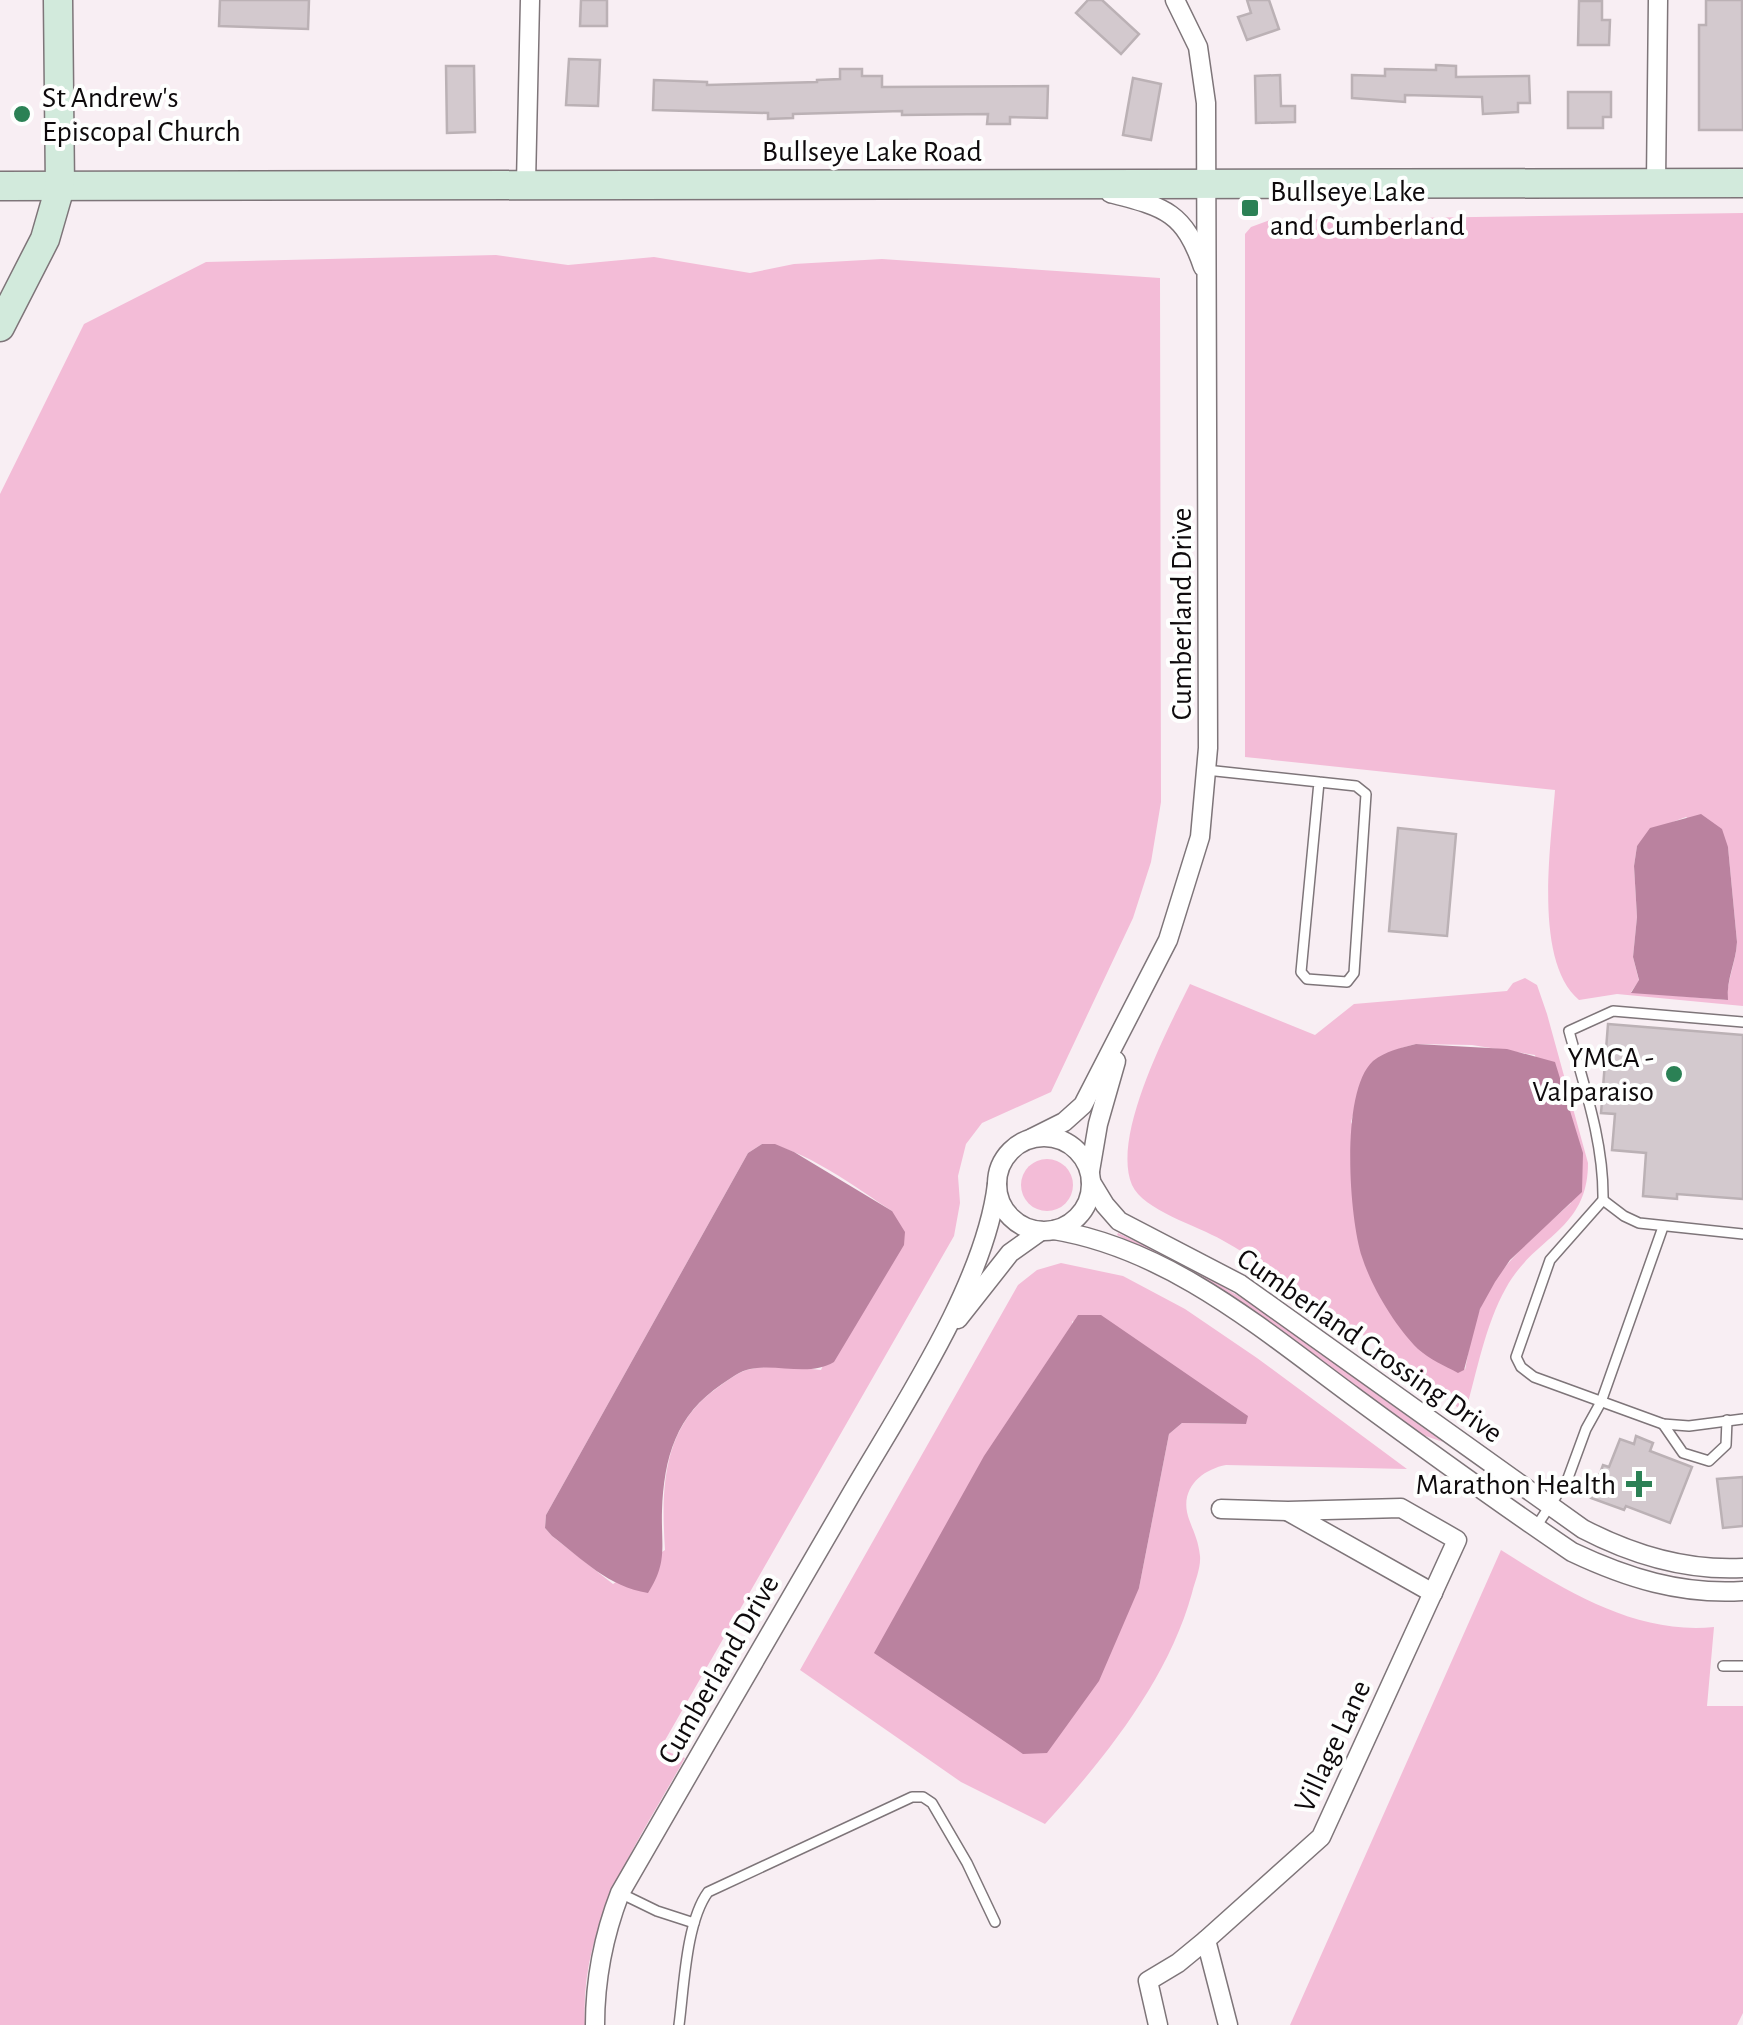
<svg xmlns="http://www.w3.org/2000/svg" width="1743" height="2025" viewBox="0 0 1743 2025" font-family="'Alegreya Sans',sans-serif">
<style>
.green{fill:#f3bcd7;fill-rule:evenodd}
.water{fill:#ba829f}
.building{fill:#d3c9ce;stroke:#bbb1b5;stroke-width:2.5}
.lines{fill:none;stroke-linecap:round;stroke-linejoin:round}
.lane-casing{stroke:#7e7579;stroke-width:12}
.street-casing{stroke:#7e7579;stroke-width:21}
.secondary-casing{stroke:#7e7579;stroke-width:31}
.lane{stroke:#fff;stroke-width:9}
.street{stroke:#fff;stroke-width:18}
.secondary{stroke:#d2eadc;stroke-width:28}
.poi-dot{fill:#2b8155;stroke:#fefffe;stroke-width:4}
.labels{text-anchor:middle;stroke-width:8;stroke-linejoin:round;paint-order:stroke}
.poi-label{font-size:30px;fill:#0e0a0c;stroke:#fefffe;text-anchor:start}
.street-label{font-size:30px;fill:#0e0a0c;stroke:#fefffe}
</style>
<rect width="100%" height="100%" fill="#f8eef3"/>
<g class="green">
<path d="M 1743,213 L 1743,1006 L 1617,994 L 1579,1000 C 1533,961 1551,845 1555,790 L 1245,757 L 1245,234 L 1251,227 L 1270,220 ZM 1686,817 L 1728,847 L 1737,942 C 1736,962 1727,980 1727,1000 L 1631,992 L 1639,981 L 1633,957 L 1637,917 L 1634,866 L 1637,846 L 1670,823 Z"/>
<path d="M 496,255 L 568,265 L 654,257 L 750,273 L 794,264 L 882,259 L 1160,278 L 1161,802 L 1151,862 L 1133,918 L 1051,1092 L 982,1123 L 966,1144 L 958,1176 L 960,1203 L 954,1236 L 660,1749 L 685,1758 C 638,1842 579,1924 585,2025 L 0,2025 L 0,494 L 84,324 L 206,262 ZM 762,1144 C 800,1145 859,1190 892,1211 L 821,1370 C 798,1368 774,1364 751,1369 C 739,1371 727,1381 717,1388 C 662,1427 661,1488 665,1550 L 613,1584 L 552,1536 L 545,1528 L 546,1515 L 748,1153 Z"/>
<path d="M 1525,978 L 1537,985 L 1547,1014 L 1588,1163 C 1588,1231 1534,1236 1506,1288 C 1485,1325 1477,1372 1465,1413 C 1386,1353 1308,1289 1222,1240 C 1198,1226 1143,1210 1132,1185 C 1111,1136 1168,1029 1190,984 L 1315,1035 L 1354,1004 L 1507,991 L 1513,983 ZM 1416,1044 L 1472,1045 L 1535,1055 L 1571,1203 C 1537,1234 1497,1265 1480,1309 C 1472,1328 1469,1350 1465,1370 L 1351,1122 C 1367,1075 1362,1057 1416,1044 Z"/>
<circle cx="1047" cy="1185" r="26"/>
<polygon points="1118,1233 1188,1266 1252,1304 1443,1442 1417,1433 1191,1273 1117,1235"/>
<path d="M 1061,1263 L 1123,1276 L 1185,1309 L 1257,1358 L 1407,1469 L 1226,1465 C 1204,1469 1182,1486 1187,1512 C 1190,1526 1198,1536 1200,1556 C 1201,1568 1195,1581 1192,1593 C 1168,1680 1105,1758 1045,1824 L 961,1782 L 800,1670 L 1018,1285 L 1037,1270 ZM 1072,1321 L 1245,1424 L 1182,1423 L 1169,1434 L 1139,1588 Z"/>
<path d="M 1501,1550 C 1564,1590 1636,1635 1714,1627 L 1707,1706 L 1743,1706 L 1743,2013 L 1737,2025 L 1290,2025 Z"/>
</g>
<g class="water">
<path d="M 1701,814 L 1722,829 L 1728,847 L 1737,942 C 1736,963 1726,979 1728,1000 L 1631,993 L 1639,980 L 1633,957 L 1637,917 L 1634,866 L 1637,846 L 1650,828 Z"/>
<path d="M 1416,1044 L 1507,1049 L 1555,1062 L 1583,1153 L 1582,1192 L 1510,1260 L 1495,1282 L 1480,1309 L 1464,1370 L 1458,1373 C 1445,1366 1429,1359 1418,1349 C 1395,1326 1372,1288 1362,1257 C 1349,1217 1340,1091 1373,1061 C 1386,1051 1400,1048 1416,1044 Z"/>
<path d="M 762,1144 L 775,1144 L 794,1152 L 892,1211 L 905,1232 L 904,1245 L 834,1362 C 809,1377 777,1363 750,1369 C 740,1371 731,1378 722,1384 C 676,1415 664,1457 662,1511 C 661,1546 668,1562 648,1593 C 609,1587 582,1559 552,1536 L 545,1528 L 546,1515 L 748,1153 Z"/>
<polygon points="1078,1315 1101,1315 1248,1416 1246,1424 1182,1423 1169,1434 1139,1588 1099,1681 1047,1753 1023,1754 874,1653 984,1456"/>
</g>
<g class="building">
<polygon points="220,0 309,0 308,29 219,26"/>
<polygon points="581,0 607,0 607,26 580,26"/>
<polygon points="1088,0 1102,0 1139,34 1121,54 1076,13"/>
<polygon points="1247,0 1269,0 1279,29 1247,40 1238,17 1251,13"/>
<polygon points="1706,0 1742,0 1743,130 1699,130 1699,25 1706,25"/>
<polygon points="1579,1 1602,1 1602,20 1610,20 1609,45 1578,45"/>
<polygon points="569,59 600,60 598,106 566,105"/>
<polygon points="1436,65 1456,66 1456,77 1529,76 1530,103 1518,103 1518,112 1483,114 1482,97 1405,95 1405,102 1352,98 1352,75 1385,76 1385,69 1436,70"/>
<polygon points="446,66 474,66 475,132 447,133"/>
<polygon points="840,69 862,69 862,76 882,76 882,87 1048,86 1047,118 1010,117 1010,124 987,124 988,114 902,115 902,111 793,114 793,118 768,119 768,113 653,110 654,80 707,82 707,85 817,82 817,80 840,79"/>
<polygon points="1280,75 1281,106 1295,106 1295,122 1256,123 1255,76"/>
<polygon points="1133,78 1161,84 1151,140 1123,135"/>
<polygon points="1568,92 1611,92 1611,117 1603,117 1603,128 1568,128"/>
<polygon points="1398,828 1456,834 1447,936 1389,931"/>
<polygon points="1608,1024 1743,1035 1743,1199 1677,1194 1677,1199 1643,1196 1646,1153 1612,1150 1615,1114 1601,1113"/>
<polygon points="1636,1436 1653,1443 1650,1451 1692,1467 1670,1523 1626,1506 1624,1510 1591,1498 1603,1465 1609,1467 1620,1439 1634,1444"/>
<polygon points="1743,1477 1743,1526 1723,1528 1717,1479"/>
</g>
<g class="lines">
<defs>
<g id="lane">
<polyline points="1206,770 1356,786 1366,794 1354,973 1347,982 1307,979 1301,972 1319,782"/>
<path d="M 1743,1022 L 1613,1011 L 1569,1031 C 1584,1086 1604,1142 1603,1200 L 1550,1260 L 1516,1357 L 1521,1367 L 1534,1377 L 1663,1424 L 1689,1426 L 1743,1419"/>
<polyline points="1603,1200 1624,1216 1639,1223 1743,1234"/>
<polyline points="1663,1424 1683,1453 1709,1461 1726,1445 1727,1420"/>
<polyline points="1536,1527 1568,1478 1586,1429 1601,1402 1663,1227"/>
<polyline points="1723,1666 1743,1666"/>
<polyline points="620,1893 657,1911 694,1923"/>
<path d="M 679,2025 C 684,1987 686,1922 708,1892 L 912,1797 L 923,1797 L 932,1803 L 967,1863 L 995,1922"/>
</g>
<g id="street">
<polyline points="526,183 530,0"/>
<polyline points="1656,183 1658,0"/>
<path d="M 1110,193 C 1164,207 1184,211 1203,267"/>
<circle cx="1044" cy="1184" r="47"/>
<polyline points="1032,1138 1064,1122 1083,1105 1168,940 1200,837 1208,748 1206,103 1198,47 1175,0"/>
<polyline points="1090,1171 1098,1124 1116,1061"/>
<path d="M 1091,1182 L 1105,1205 L 1119,1221 L 1240,1284 L 1583,1529 C 1633,1555 1686,1571 1743,1568"/>
<path d="M 1054,1230 C 1169,1249 1262,1329 1353,1396 C 1425,1449 1498,1502 1572,1552 C 1627,1578 1681,1595 1743,1591"/>
<polyline points="958,1319 1010,1253 1041,1231"/>
<polyline points="1221,1509 1288,1511 1401,1508 1457,1540 1321,1837 1206,1940 1228,2025"/>
<polyline points="1289,1512 1433,1593"/>
<path d="M 595,2025 C 595,1978 603,1937 620,1893 C 696,1761 772,1630 849,1498 C 900,1410 985,1285 997,1184"/>
<polyline points="1158,2025 1148,1981 1178,1963 1206,1940"/>
</g>
<g id="secondary">
<polyline points="0,186 1743,183"/>
<polyline points="0,327 45,239 60,187 58,0"/>
</g>
</defs>
<use href="#lane" class="lane-casing"/>
<use href="#street" class="street-casing"/>
<use href="#secondary" class="secondary-casing"/>
<use href="#lane" class="lane"/>
<use href="#street" class="street"/>
<use href="#secondary" class="secondary"/>
</g>
<g class="poi-dot">
<circle cx="22" cy="114" r="10"/>
<rect x="1240" y="198" width="20" height="20" rx="5"/>
<circle cx="1674" cy="1074" r="10"/>
<path d="M1634 1469h10v10h10v10h-10v10h-10v-10h-10v-10h10z"/>
</g>
<g class="labels">
<g class="poi-label">
<text x="42" y="107">St Andrew's<tspan x="42" dy="34">Episcopal Church</tspan></text>
<text x="1270" y="201">Bullseye Lake<tspan x="1270" dy="34">and Cumberland</tspan></text>
<text x="1654" y="1067" text-anchor="end">YMCA -<tspan x="1654" dy="34">Valparaiso</tspan></text>
<text x="1616" y="1494" text-anchor="end">Marathon Health</text>
</g>
<g class="street-label">
<text x="872" y="161">Bullseye Lake Road</text>
<text transform="translate(1181 614) rotate(-90)" y="10">Cumberland Drive</text>
<text transform="translate(1370 1345) rotate(35)" y="10">Cumberland Crossing Drive</text>
<text transform="translate(718 1669) rotate(-60)" y="10">Cumberland Drive</text>
<text transform="translate(1332 1746) rotate(-65)" y="10">Village Lane</text>
</g>
</g>
</svg>
